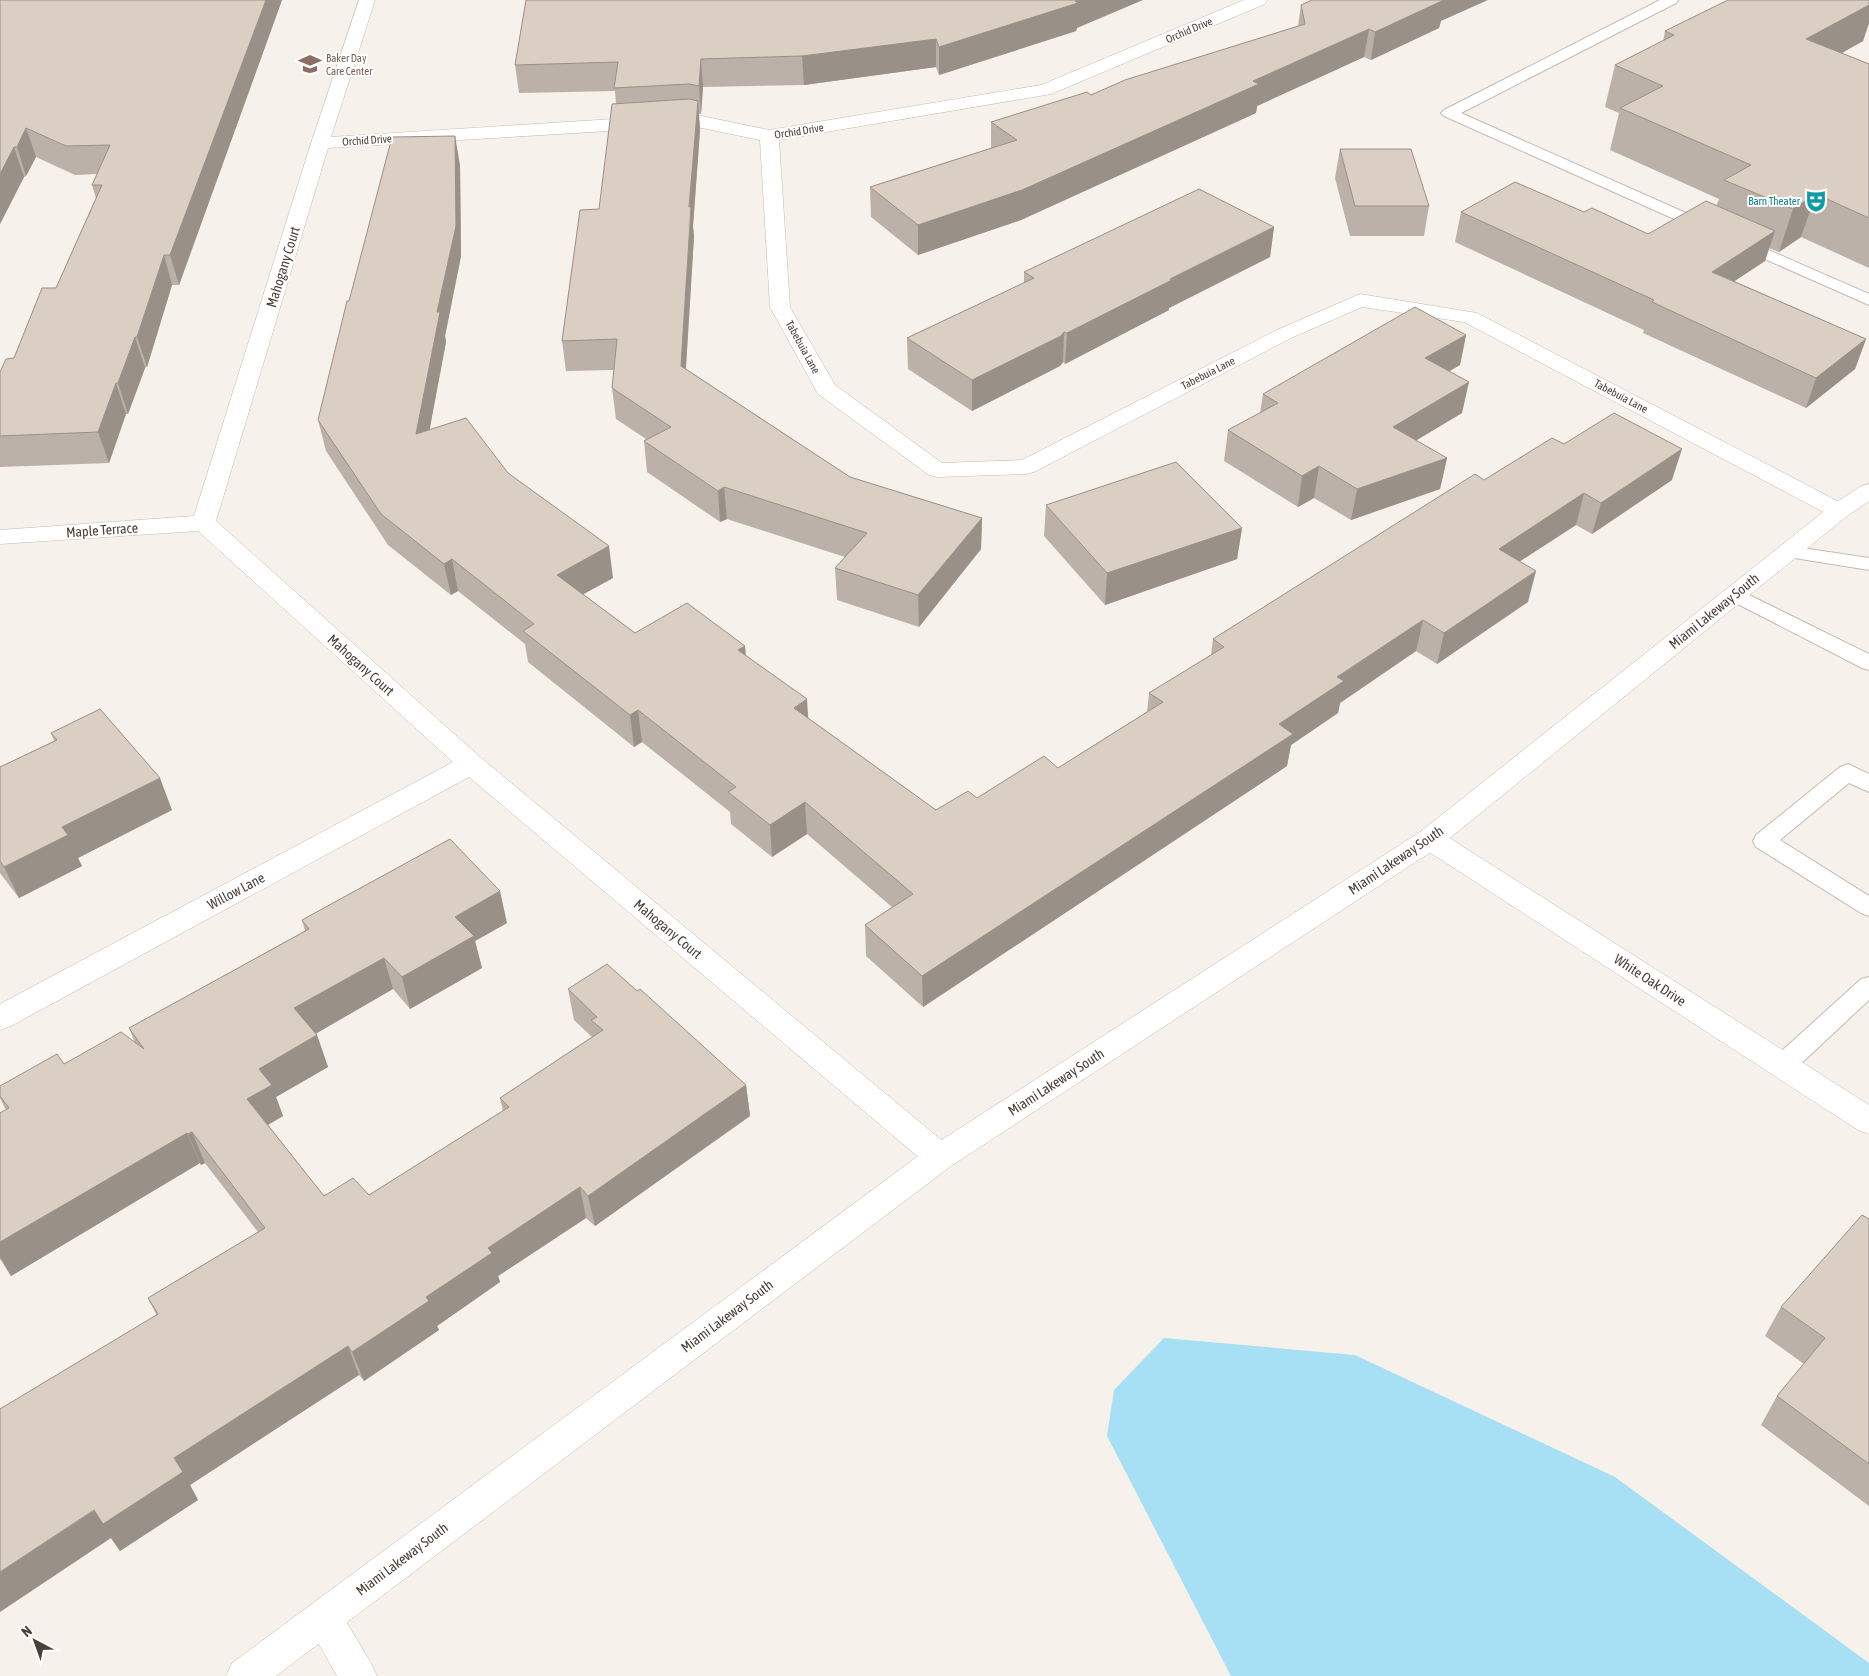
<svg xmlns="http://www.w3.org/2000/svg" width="1869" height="1676" viewBox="0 0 1869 1676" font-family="'Asap Condensed',sans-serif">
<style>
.water{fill:#a7e0f4}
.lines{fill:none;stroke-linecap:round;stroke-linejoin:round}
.service-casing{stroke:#c5bab0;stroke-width:2}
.minor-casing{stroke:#c5bab0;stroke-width:1}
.tertiary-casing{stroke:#c5bab0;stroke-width:1}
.service{fill:#fff;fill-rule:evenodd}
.minor{fill:#fff;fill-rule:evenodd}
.tertiary{fill:#fff;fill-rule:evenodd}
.wall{fill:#bcb1a8}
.shaded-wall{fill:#999088}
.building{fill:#dbcec3;stroke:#999088}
.labels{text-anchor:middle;stroke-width:4;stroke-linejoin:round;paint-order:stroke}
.far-street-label{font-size:11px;fill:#4b4138;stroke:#fff}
.far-education-label{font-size:11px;fill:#785e54;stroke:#fff;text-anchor:start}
.far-culture-label{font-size:11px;fill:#0d838f;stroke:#fff;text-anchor:end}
.street-label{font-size:14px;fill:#4b4138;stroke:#fff}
</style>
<rect width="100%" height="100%" fill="#f6f1eb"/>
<polygon class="water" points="1164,1338 1355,1355 1615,1477 1869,1663 1869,1676 1231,1676 1107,1436 1114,1390"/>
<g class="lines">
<defs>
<g id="service">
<polygon points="1660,0 1678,0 1676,3 1461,113 1713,225 1715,228 1713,231 1701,231 1444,116 1441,113 1444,110"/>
<polygon points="1739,237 1869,294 1869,305 1733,245 1731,242 1733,239"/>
<polygon points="1789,546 1869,558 1869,570 1782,556 1779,552 1782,548"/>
<polygon points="1735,588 1869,654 1869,670 1862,668 1728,599 1725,594 1728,589"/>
<polygon points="1848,764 1869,774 1869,792 1849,783 1780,840 1869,896 1869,916 1861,913 1756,847 1753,841 1756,835 1840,767"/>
<polygon points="1869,977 1869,1000 1792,1072 1783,1075 1774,1072 1771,1065 1774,1058 1861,979"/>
</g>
<g id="minor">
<polygon points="359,0 375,0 331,137 692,114 769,130 1041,85 1244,0 1267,0 1265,4 1051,94 779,140 790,307 835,385 942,463 1022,460 1277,330 1360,294 1477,313 1847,506 1851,511 1847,516 1839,518 1831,516 1464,322 1362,307 1291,338 1034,472 1026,474 937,477 929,475 818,394 770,307 760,140 692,126 328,148 216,521 480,757 951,1148 956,1157 951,1166 940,1170 929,1166 469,777 11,1026 0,1030 0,1004 453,762 198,531 0,544 0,530 194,516 311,143"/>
<polygon points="1430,829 1440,832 1869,1105 1869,1134 1858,1130 1420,846 1416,839 1420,832"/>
<polygon points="323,1600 336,1605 371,1663 377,1676 337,1676 304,1618 310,1605"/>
</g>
<polygon id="tertiary" points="1869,484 1869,501 1847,516 1440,846 951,1166 276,1676 226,1676 232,1663 929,1148 1420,832 1831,506 1861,486"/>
</defs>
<use href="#service" class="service-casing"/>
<use href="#minor" class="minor-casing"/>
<use href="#tertiary" class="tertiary-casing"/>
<use href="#service" class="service"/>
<use href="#minor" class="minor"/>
<use href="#tertiary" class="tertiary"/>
</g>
<g class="wall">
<polygon points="0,0 282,0 179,285 172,285 147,367 145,368 128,414 126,414 109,463 0,467 0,372 14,358 56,288 96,198 92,185 97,174 75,175 36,157 26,176 24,177 0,224"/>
<polygon points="1869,0 1869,23 1863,41 1842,53 1869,64 1869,268 1801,237 1779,252 1769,248 1765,261 1734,281 1866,339 1855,369 1806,408 1643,333 1644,330 1455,242 1461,212 1584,212 1648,234 1716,206 1719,199 1610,150 1619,113 1605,107 1615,65 1663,41 1665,31"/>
<polygon points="1301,5 1441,21 1439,28 1371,60 1364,57 1257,106 1256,113 1021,220 918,255 871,217 870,187 991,148 991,122 1091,95 1298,26"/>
<polygon points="1077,28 1076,31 939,75 936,67 804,85 703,87 701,114 699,114 700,130 693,226 694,236 686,369 850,477 982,518 981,549 919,627 837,600 835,568 845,557 727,519 720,522 647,472 644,441 646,439 616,419 612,388 614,370 566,371 562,341 599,209 616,104 615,91 519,93 515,65"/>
<polygon points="1340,149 1429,206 1424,236 1350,236 1335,178"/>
<polygon points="460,165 461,256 445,336 446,342 429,430 508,473 613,578 583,594 635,633 746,655 808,718 936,810 977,798 1058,768 1147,712 1149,693 1211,655 1213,639 1484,480 1564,444 1672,480 1592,534 1576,525 1520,561 1528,602 1437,664 1416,651 1340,703 1338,713 1291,745 1287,766 923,1007 866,956 865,925 892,907 807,834 772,857 731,824 730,812 642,742 634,747 528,662 525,644 458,591 451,595 388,545 326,451 318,420 349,301"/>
<polygon points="1274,227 1270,257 1169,308 1169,310 1065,364 1063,362 1060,366 972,411 908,369 907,338 1024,283 1024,272"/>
<polygon points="1466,335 1460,365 1449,371 1462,413 1416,440 1447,458 1440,489 1351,520 1314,498 1298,507 1224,461 1228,430 1260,413 1263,394"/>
<polygon points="1046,505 1242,528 1237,559 1105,605 1044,536"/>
<polygon points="51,733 172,810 78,858 82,866 19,898 0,873 0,767 54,741"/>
<polygon points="302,920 507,923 475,941 482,968 410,1009 393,989 316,1033 328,1067 276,1097 283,1116 268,1125 324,1196 369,1195 503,1111 500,1098 592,1037 574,1020 568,989 637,991 746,1085 750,1116 595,1226 586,1218 498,1276 500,1282 437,1326 439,1330 364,1381 359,1375 190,1485 198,1500 120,1551 111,1538 156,1314 148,1298 258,1232 205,1163 201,1165 200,1163 11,1276 0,1259 0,1113 6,1110 0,1098 0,1086 64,1064 135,1043 129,1028 305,931"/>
<polygon points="1869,1219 1869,1506 1761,1425 1777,1396 1804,1364 1765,1336 1781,1307"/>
</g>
<g class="shaded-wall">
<polygon points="266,0 282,0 179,285 170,255"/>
<polygon points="1078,0 1143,0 1077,28 1076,31 939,75 939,47"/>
<polygon points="1437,0 1488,0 1441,21 1439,28 1371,60 1375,32"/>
<polygon points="1869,5 1869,23 1863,41 1793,80 1806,39"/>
<polygon points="1369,29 1364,57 1257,106 1256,113 1021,220 918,255 918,225 1253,81"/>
<polygon points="936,39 936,67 804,85 802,56"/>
<polygon points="701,59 703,87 701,114 699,86"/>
<polygon points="698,101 700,130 693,226 694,236 684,397 681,366 689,207"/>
<polygon points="26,128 36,157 26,176 17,147"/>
<polygon points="455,136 460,165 461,256 445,336 446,342 423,465 416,434 437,312"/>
<polygon points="14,147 24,177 0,224 0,174"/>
<polygon points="1816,194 1801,237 1779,252 1793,209"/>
<polygon points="1274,227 1270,257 1169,308 1169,310 1065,364 1067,333 1170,279"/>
<polygon points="1775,231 1765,261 1703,302 1712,272"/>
<polygon points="164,255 172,285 147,367 137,337"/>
<polygon points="1064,332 1063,362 1060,366 972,411 972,380"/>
<polygon points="1466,335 1460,365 1419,389 1425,358"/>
<polygon points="135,337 145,368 128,414 118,383"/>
<polygon points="1866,339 1855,369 1806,408 1816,378"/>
<polygon points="1469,382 1462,413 1387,458 1393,427"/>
<polygon points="116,383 126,414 109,463 98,432"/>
<polygon points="1682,449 1672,480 1592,534 1601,503"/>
<polygon points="1447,458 1440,489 1351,520 1357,489"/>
<polygon points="1319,466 1314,498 1298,507 1302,476"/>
<polygon points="724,487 727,519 720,522 718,491"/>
<polygon points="1584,493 1576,525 1491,580 1499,549"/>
<polygon points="982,518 981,549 919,627 918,595"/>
<polygon points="1242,528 1237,559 1105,605 1107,573"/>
<polygon points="609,546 613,578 562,606 557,575"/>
<polygon points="452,559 458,591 451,595 444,564"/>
<polygon points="1536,571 1528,602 1437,664 1444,633"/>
<polygon points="1423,620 1416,651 1340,703 1338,713 1291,745 1287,766 923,1007 922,976 1279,724 1337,677"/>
<polygon points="745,646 748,677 738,650"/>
<polygon points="807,699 809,730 794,708"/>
<polygon points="638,710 642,742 634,747 630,715"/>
<polygon points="160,778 172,810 78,858 82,866 19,898 4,867 62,827"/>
<polygon points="805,802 807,834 772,857 770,825"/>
<polygon points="500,891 507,923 475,941 482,968 410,1009 402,977 455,917"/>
<polygon points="384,958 393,989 305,1040 294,1008"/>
<polygon points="317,1035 328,1067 276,1097 283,1116 259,1130 247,1099 259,1069"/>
<polygon points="746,1085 750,1116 595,1226 588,1196"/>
<polygon points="192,1132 205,1163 201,1165 188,1134"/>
<polygon points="187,1133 200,1163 11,1276 0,1257 0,1242"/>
<polygon points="580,1187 586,1218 498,1276 500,1282 437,1326 439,1330 364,1381 352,1352 426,1297 488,1248"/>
<polygon points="348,1346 359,1375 190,1485 198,1500 120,1551 111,1538 0,1612 0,1572 174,1458"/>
</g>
<g class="building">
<polygon points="0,0 266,0 170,255 164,255 137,337 135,337 118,383 116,383 98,432 0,436 0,372 6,359 14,358 42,288 56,288 102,185 92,185 110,145 66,146 26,128 17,147 14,147 0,174"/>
<polygon points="526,0 1078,0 1075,1 1078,3 939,47 936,39 802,56 701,59 699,86 689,84 614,88 618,62 515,65"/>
<polygon points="1312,0 1444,0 1375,32 1369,29 1253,81 1259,84 1022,190 918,225 870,187 1017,140 991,122 1087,92 1091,95 1125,80 1305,24 1301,5"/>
<polygon points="1728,0 1869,0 1869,5 1806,39 1869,64 1869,218 1816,194 1793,209 1724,180 1751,165 1620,108 1663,86 1615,65 1674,35 1665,31"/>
<polygon points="689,99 698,101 689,207 691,207 681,366 850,477 982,518 918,595 835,568 867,533 724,487 718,491 644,441 671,427 612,388 617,339 562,341 580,210 599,209 612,104"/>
<polygon points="455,136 456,226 437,312 440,312 416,434 466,418 508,473 609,546 557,575 635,633 687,603 745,646 738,650 807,699 794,708 936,810 968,791 977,798 1044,756 1058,768 1163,702 1149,693 1224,647 1213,639 1475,474 1484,480 1552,438 1564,444 1614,413 1682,449 1601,503 1584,493 1499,549 1536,571 1444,633 1423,620 1337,677 1344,681 1279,724 1293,734 922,976 865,925 913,894 805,802 770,825 728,792 736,787 638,710 630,715 523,631 534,624 452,559 444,564 381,514 318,420 347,301 349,301 392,137"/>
<polygon points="1340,149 1411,149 1429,206 1355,206"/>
<polygon points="1515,182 1584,212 1592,208 1648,234 1706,201 1775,231 1712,272 1866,339 1816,378 1652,302 1654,300 1461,212"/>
<polygon points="1199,189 1274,227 1170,279 1172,280 1067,333 1064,332 1061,336 972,380 907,338 1034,278 1024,272"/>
<polygon points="1415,307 1466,335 1425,358 1469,382 1393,427 1447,458 1357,489 1319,466 1302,476 1228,430 1278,403 1263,394"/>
<polygon points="1176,462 1242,528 1107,573 1046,505"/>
<polygon points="100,709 160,778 62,827 68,835 4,867 0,861 0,767 57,740 51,733"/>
<polygon points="450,839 500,891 455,917 474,936 402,977 384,958 294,1008 317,1035 259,1069 272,1085 247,1099 324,1196 353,1178 369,1195 509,1107 500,1098 603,1030 591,1020 597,1017 568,989 607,964 637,991 640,989 746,1085 588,1196 580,1187 488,1248 492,1253 426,1297 429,1301 352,1352 348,1346 174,1458 183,1472 103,1524 94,1510 0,1572 0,1409 158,1314 148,1298 265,1228 192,1132 188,1134 187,1133 0,1242 0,1113 9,1108 0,1096 0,1086 57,1054 64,1064 121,1032 144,1049 129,1028 309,929 302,920"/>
<polygon points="1862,1215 1869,1219 1869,1464 1777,1396 1825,1338 1781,1307"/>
</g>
<defs>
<symbol id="school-bare" viewBox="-9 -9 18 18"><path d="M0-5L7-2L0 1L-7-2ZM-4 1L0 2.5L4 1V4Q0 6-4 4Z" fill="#8d6e63" stroke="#fff" stroke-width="2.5" paint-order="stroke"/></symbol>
<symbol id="theatre-bare" viewBox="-9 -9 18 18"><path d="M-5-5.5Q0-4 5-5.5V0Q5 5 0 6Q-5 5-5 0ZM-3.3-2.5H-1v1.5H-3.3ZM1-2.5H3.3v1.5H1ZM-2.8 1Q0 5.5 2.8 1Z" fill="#0f9aa8" stroke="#fff" stroke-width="2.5" paint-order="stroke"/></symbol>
</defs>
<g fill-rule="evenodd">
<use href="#school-bare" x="294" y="48" width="32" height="32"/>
<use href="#theatre-bare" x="1800" y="185" width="32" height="32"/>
</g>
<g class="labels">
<g class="far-street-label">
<text transform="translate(1189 30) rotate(-23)" y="4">Orchid Drive</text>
<text transform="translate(799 131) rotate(-9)" y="4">Orchid Drive</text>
<text transform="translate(367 140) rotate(-4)" y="4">Orchid Drive</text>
<text transform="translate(803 347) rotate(61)" y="4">Tabebuia Lane</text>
<text transform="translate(1208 373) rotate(-27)" y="4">Tabebuia Lane</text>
<text transform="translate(1621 396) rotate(28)" y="4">Tabebuia Lane</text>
</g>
<g class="far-education-label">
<text x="326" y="62">Baker Day<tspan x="326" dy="13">Care Center</tspan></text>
</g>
<g class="far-culture-label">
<text x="1800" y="205">Barn Theater</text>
</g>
<g class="street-label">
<text transform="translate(283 267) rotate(-73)" y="5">Mahogany Court</text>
<text transform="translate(102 530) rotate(-4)" y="5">Maple Terrace</text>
<text transform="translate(1714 611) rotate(-39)" y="5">Miami Lakeway South</text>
<text transform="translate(361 665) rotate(42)" y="5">Mahogany Court</text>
<text transform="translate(1396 860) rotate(-34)" y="5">Miami Lakeway South</text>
<text transform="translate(236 891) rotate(-28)" y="5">Willow Lane</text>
<text transform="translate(668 929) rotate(40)" y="5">Mahogany Court</text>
<text transform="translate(1650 980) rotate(33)" y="5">White Oak Drive</text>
<text transform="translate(1056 1082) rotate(-33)" y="5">Miami Lakeway South</text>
<text transform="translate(727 1316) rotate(-37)" y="5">Miami Lakeway South</text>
<text transform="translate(402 1559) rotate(-37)" y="5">Miami Lakeway South</text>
</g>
</g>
<g transform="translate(35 1641) rotate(319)" stroke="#ffffff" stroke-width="4" paint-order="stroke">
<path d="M0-4L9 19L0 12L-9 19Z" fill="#4b4138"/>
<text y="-8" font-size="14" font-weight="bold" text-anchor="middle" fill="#4b4138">N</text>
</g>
</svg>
